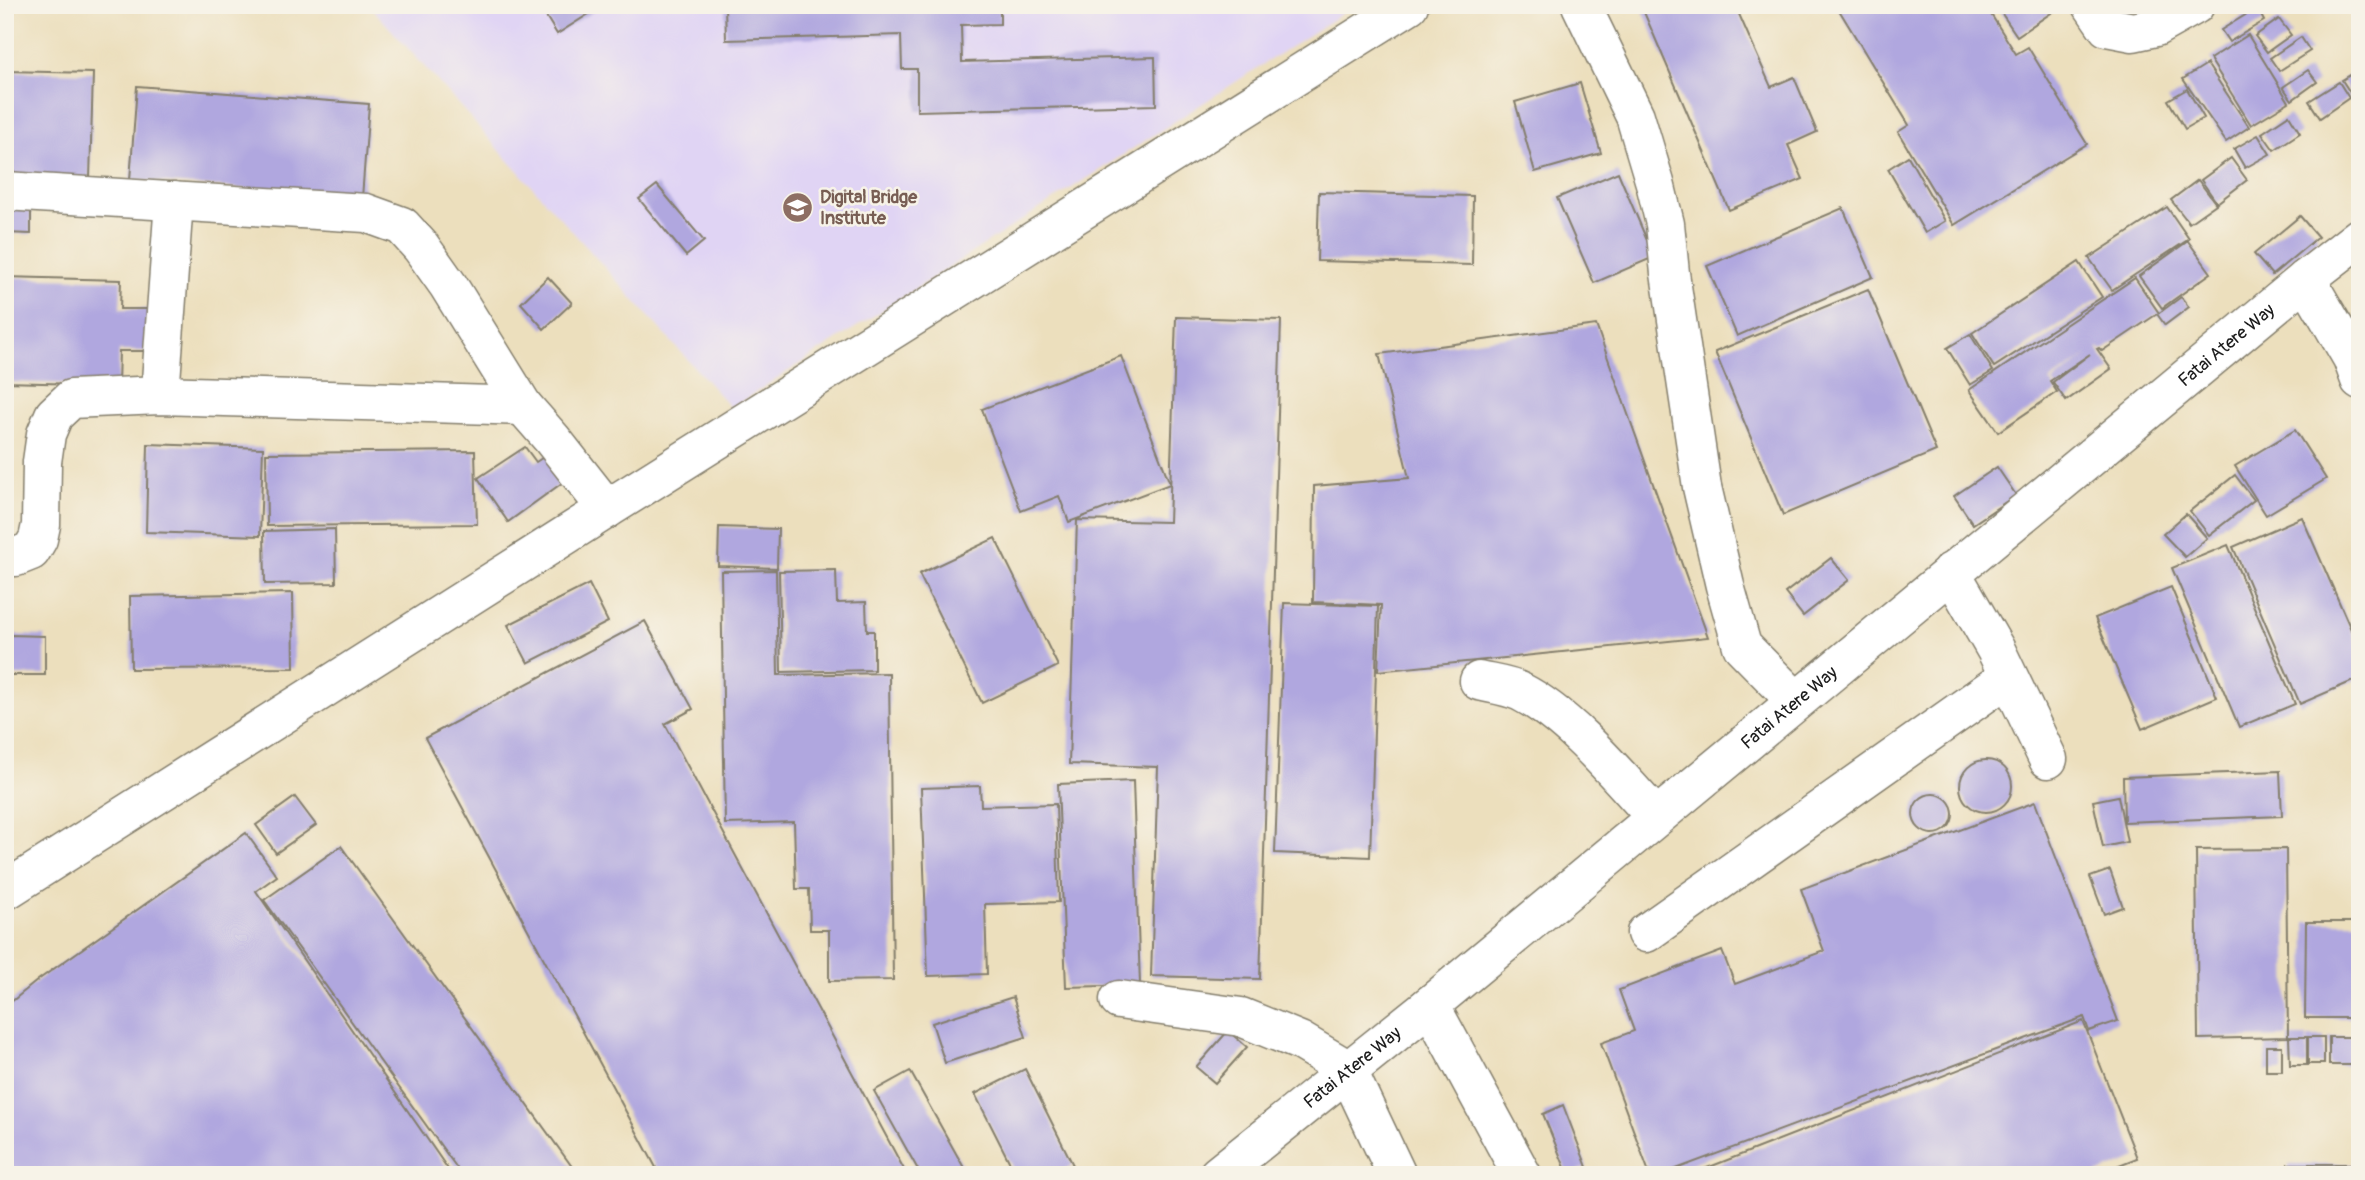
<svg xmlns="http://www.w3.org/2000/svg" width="2365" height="1180" viewBox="0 0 2365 1180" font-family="Pangolin,sans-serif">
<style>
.built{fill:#e0d4f4}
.building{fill:#b0a7df}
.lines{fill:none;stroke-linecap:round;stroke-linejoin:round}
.minor-casing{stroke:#847e6c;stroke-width:41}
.minor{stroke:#fff;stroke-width:38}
.labels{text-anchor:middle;stroke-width:5;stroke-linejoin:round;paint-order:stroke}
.education-label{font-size:18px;font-weight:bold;fill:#785e54;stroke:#f7f3e8;text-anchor:start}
.street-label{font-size:18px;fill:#1c1c1c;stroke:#f7f3e8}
</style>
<rect width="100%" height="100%" fill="#f7f3e8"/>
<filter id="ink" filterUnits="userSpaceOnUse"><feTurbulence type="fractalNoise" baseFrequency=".0143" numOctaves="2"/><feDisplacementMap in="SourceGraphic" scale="14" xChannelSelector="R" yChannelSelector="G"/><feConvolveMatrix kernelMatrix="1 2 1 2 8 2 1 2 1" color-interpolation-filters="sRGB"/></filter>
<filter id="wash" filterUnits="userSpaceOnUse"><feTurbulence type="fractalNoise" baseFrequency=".00686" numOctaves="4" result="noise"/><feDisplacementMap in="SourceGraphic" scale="28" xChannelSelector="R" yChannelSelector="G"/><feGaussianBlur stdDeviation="1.57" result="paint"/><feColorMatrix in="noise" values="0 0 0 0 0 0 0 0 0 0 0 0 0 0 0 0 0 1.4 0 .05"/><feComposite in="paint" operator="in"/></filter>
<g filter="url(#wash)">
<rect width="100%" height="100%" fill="#ecdfbd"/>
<polygon class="built" points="369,5 1355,5 731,408"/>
<g id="blocks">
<g class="building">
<polygon points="539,5 603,5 557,34"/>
<polygon points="725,5 1000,5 1000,24 961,25 962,62 1155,57 1156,105 917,111 917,69 902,69 901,35 726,40"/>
<polygon points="1654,5 1735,5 1771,87 1794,77 1817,132 1788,145 1803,179 1729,210 1643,10"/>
<polygon points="1836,5 1985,5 2016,54 2028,47 2087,144 1954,225 1898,132 1909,125"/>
<polygon points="1996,5 2063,5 2017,36"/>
<polygon points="2257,8 2264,21 2229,42 2221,30"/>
<polygon points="2279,19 2291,35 2267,52 2255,36"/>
<polygon points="2248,35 2289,102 2251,125 2210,59"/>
<polygon points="2301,37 2310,51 2279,71 2270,58"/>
<polygon points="2207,64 2249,127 2226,142 2183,79"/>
<polygon points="2360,69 2360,108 2342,80"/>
<polygon points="2308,70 2317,82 2292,100 2283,87"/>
<polygon points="5,71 93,73 90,179 5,177"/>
<polygon points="2339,82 2349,98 2320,118 2309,101"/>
<polygon points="1580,83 1601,153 1535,172 1515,102"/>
<polygon points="137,86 369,104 362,198 130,180"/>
<polygon points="2187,89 2204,118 2185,129 2168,100"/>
<polygon points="2289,115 2300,133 2274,150 2262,133"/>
<polygon points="2258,135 2270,154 2245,168 2234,149"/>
<polygon points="1908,156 1945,221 1925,233 1888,169"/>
<polygon points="2231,158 2247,180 2217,203 2201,180"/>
<polygon points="1618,172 1654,257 1594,283 1557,198"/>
<polygon points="2198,180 2216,204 2189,223 2171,200"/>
<polygon points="657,185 704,241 686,256 639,199"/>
<polygon points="1319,192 1473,196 1472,265 1317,261"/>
<polygon points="5,204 31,204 31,234 5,233"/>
<polygon points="2167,207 2189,239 2112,290 2089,258"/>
<polygon points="1843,208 1873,277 1737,336 1707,266"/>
<polygon points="2300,216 2318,237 2272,275 2254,254"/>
<polygon points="2188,241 2211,273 2162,308 2139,276"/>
<polygon points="2079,262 2102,297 1994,367 1972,333"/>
<polygon points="5,277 121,280 120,309 148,309 146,351 119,351 118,385 5,382"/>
<polygon points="548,277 572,303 544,329 521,303"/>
<polygon points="2135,278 2159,313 2181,297 2189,307 2165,325 2157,314 2102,351 2099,348 2097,349 2111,369 2066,401 2053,382 2090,354 2050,381 2057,392 1998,432 1969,390"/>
<polygon points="1868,289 1936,451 1783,515 1715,352"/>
<polygon points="1176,317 1281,320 1260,979 1151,976 1158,767 1069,764 1077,520 1169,522"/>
<polygon points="1596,325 1708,637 1378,671 1381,605 1313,602 1314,486 1409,478 1379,354"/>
<polygon points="1970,334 1993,371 1970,385 1947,348"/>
<polygon points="1121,356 1170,484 1069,522 1059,496 1021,511 982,409"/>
<polygon points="2295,430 2326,479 2266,515 2235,466"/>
<polygon points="148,444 263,448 260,536 146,532"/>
<polygon points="525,447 536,462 554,450 573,475 508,522 478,478"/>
<polygon points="475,451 477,524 267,526 266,453"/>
<polygon points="1997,467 2016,495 1973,524 1954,496"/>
<polygon points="2235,475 2254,500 2209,535 2190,511"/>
<polygon points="2186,514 2207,538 2185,557 2163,534"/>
<polygon points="2302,517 2360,650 2360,678 2300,704 2233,547"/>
<polygon points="719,527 778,529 777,568 718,566"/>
<polygon points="335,529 336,583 265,584 264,531"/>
<polygon points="995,538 1058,666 982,703 919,574"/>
<polygon points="2228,545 2295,704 2239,727 2172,568"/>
<polygon points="1831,558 1849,580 1803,616 1785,593"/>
<polygon points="776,570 778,675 889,673 893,980 829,981 829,930 810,930 809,889 796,889 794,822 725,824 721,571"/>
<polygon points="836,570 837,603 866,602 867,631 874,631 874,670 781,672 779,571"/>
<polygon points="589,584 608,622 528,663 508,625"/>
<polygon points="2171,587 2217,697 2142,729 2095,618"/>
<polygon points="293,593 294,668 131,669 130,596"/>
<polygon points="1284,603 1378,606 1370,857 1275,853"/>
<polygon points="645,621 693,709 665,724 907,1175 660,1175 425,738"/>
<polygon points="10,635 45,636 45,675 9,675"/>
<circle cx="1986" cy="786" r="26"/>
<polygon points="2280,771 2282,816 2124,822 2123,777"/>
<polygon points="1133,781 1140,985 1066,987 1058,784"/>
<polygon points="980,786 981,806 1056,804 1059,902 985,904 987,974 928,976 921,788"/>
<circle cx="1933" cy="814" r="20"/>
<polygon points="2118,796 2127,842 2103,847 2093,801"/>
<polygon points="295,797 316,825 276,853 256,825"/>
<polygon points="2035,802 2118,1021 2089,1031 2084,1017 1660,1175 1650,1175 1601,1043 1634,1031 1619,990 1722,951 1735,984 1824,951 1801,889"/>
<polygon points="246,833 277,876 256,891 452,1175 5,1175 5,1007 38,980"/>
<polygon points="341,846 578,1175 462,1175 264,900"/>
<polygon points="2286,849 2288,1037 2198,1039 2196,850"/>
<polygon points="2110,870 2123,907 2104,914 2090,877"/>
<polygon points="2306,922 2360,922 2360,1018 2305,1018"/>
<polygon points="1013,997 1026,1037 945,1063 932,1023"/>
<polygon points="2083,1021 2137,1158 2094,1175 1689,1175"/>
<polygon points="1228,1031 1247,1047 1215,1083 1196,1067"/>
<polygon points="2289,1037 2307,1037 2307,1065 2290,1065"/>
<rect x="2308" y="1037" width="16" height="27"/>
<rect x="2329" y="1037" width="31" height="28"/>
<rect x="2266" y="1046" width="16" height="25"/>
<polygon points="1025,1069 1073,1165 1053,1175 1016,1175 975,1094"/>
<polygon points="910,1071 968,1175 921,1175 874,1091"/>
<polygon points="1563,1105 1587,1167 1568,1175 1543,1114"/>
<rect x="2288" y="1164" width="72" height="11"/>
</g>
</g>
</g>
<g filter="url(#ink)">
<use href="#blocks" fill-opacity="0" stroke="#847e6c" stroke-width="2"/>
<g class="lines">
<defs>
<g id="minor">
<polyline points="1581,5 1635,116 1655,183 1665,224 1670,273 1702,487 1725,586 1742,646 1796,701"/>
<polyline points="2092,5 2107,27 2133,32 2156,27 2195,5"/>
<polyline points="5,191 366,213 402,226 421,247 448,285 523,406 552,439 607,509"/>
<polyline points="2306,279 2352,358 2360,380"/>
<polyline points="160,395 174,201"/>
<polyline points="5,557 16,557 31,551 38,539 41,525 42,462 46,434 54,415 71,399 160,395 523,406"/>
<polyline points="1951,572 1996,650 2048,759"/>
<path d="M 1479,681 C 1492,684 1509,686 1521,692 C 1570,717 1619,777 1656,817"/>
<polyline points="5,891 607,509 1409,5"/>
<polyline points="1646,933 2008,677"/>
<polyline points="1119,1000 1241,1017 1300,1041 1347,1069 1397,1175"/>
<polyline points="1430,1005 1522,1175"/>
<path id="s1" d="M 1218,1175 L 1430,1005 L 2306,279 L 2360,237"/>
</g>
</defs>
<use href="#minor" class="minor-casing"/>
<use href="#minor" class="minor"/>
</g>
</g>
<defs>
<symbol id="university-disc" viewBox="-11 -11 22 22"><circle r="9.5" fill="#8d6e63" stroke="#f7f3e8"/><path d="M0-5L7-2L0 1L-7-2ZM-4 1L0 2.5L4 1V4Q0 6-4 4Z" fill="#fff"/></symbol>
</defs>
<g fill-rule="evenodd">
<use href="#university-disc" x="780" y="190" width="35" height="35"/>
</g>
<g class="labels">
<g class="education-label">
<text x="820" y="203">Digital Bridge<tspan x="820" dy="21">Institute</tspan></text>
</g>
<g class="street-label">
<text dy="6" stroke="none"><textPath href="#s1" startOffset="1306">Fatai Atere Way</textPath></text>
<text dy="6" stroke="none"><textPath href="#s1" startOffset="738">Fatai Atere Way</textPath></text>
<text dy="6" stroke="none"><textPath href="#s1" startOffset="172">Fatai Atere Way</textPath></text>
</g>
</g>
<rect width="2365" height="1180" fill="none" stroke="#f7f3e8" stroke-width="28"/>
</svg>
